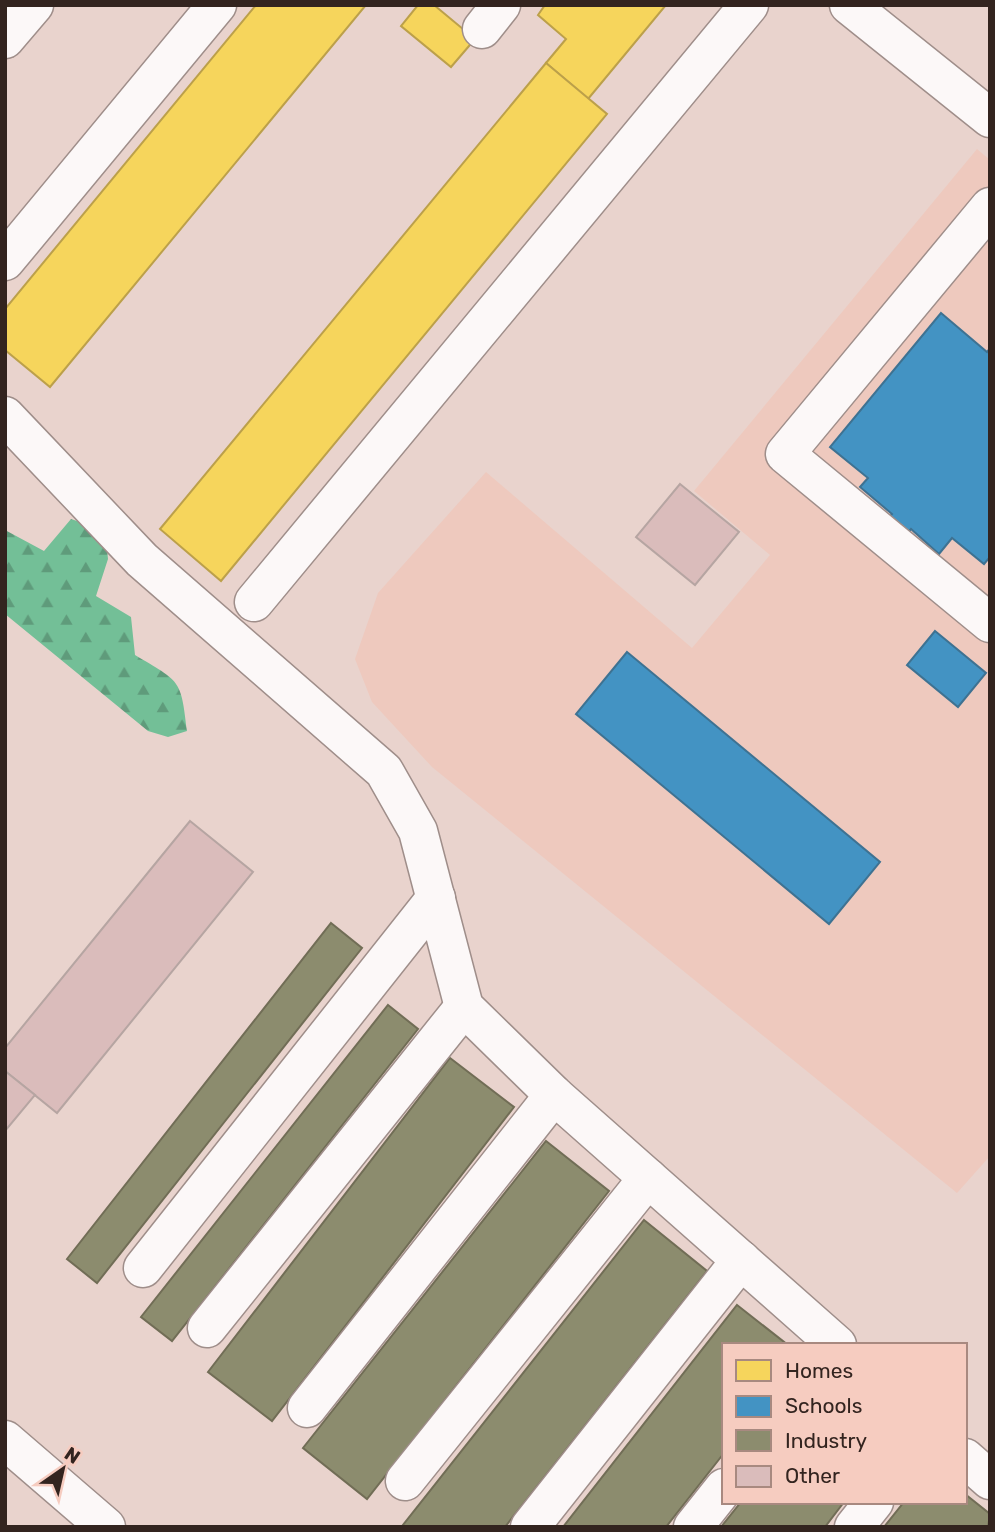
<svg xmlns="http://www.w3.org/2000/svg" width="995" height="1532" viewBox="0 0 995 1532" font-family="Rubik,sans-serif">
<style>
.built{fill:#eec9be}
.forest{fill:url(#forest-firs)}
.homes{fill:#f6d55c;stroke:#bca04a;stroke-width:2}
.schools{fill:#4393c3;stroke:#3e7292;stroke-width:2}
.industry{fill:#8c8c6e;stroke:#716d56;stroke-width:2}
.building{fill:#dabcbb;stroke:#b6a5a2;stroke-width:2}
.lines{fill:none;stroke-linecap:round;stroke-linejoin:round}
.minor-casing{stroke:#9f8e8a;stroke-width:41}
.minor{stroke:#fcf8f8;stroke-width:38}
</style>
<defs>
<pattern id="forest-firs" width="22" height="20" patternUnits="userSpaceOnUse" patternTransform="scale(1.75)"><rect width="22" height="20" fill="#73bf97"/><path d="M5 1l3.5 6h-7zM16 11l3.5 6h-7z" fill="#5f9b7b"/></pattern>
</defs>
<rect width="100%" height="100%" fill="#e9d3cd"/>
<polygon class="built" points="977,149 990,160 990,1156 957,1193 432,767 372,702 355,659 378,593 486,472 692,648 770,555 694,491"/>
<path class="forest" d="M 71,519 L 92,526 L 106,539 L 108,559 L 96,596 L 131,617 L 135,655 C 180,682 181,678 187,731 L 168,737 L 148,731 L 5,614 L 5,530 L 44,551 Z"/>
<g class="homes">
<polygon points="256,5 366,5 50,387 5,350 5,309"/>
<polygon points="418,5 434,5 475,39 451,67 401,26"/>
<polygon points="545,5 666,5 588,99 546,63 566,39 538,15"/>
<polygon points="546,63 607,114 221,581 160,529"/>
</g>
<g class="schools">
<polygon points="941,313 987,352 990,348 990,557 984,564 952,538 939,554 911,529 906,535 887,519 892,514 860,487 868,478 830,447"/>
<polygon points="935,631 986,673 958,707 907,665"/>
<polygon points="627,652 880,862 829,924 576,714"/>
</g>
<g class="industry">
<polygon points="331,923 362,948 97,1283 67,1259"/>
<polygon points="388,1005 418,1029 172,1341 141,1317"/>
<polygon points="450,1058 514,1107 272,1421 208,1372"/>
<polygon points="546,1141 609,1191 367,1499 303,1448"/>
<polygon points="644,1220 707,1271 505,1527 405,1527 403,1525"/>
<polygon points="737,1305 788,1345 724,1345 724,1453 666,1527 563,1527"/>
<polygon points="965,1494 990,1514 988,1527 884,1527 904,1502 965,1502"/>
<polygon points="741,1502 844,1502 825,1527 721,1527"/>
</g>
<g class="building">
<polygon points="680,484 739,532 695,585 636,537"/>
<polygon points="190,821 253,872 57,1113 5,1071 5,1048"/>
<polygon points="5,1071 35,1095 5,1131"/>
</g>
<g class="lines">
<defs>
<g id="minor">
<polyline points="849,5 990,118"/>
<polyline points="482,29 501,5"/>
<polyline points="5,39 34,5"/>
<polyline points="990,207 785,454 990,623"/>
<polyline points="5,261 217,5"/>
<polyline points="5,416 142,560 384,771 418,831 464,1007 554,1095 837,1345"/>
<polyline points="254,602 749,5"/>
<polyline points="143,1268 436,898"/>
<polyline points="207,1328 464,1007"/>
<polyline points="307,1408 554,1095"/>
<polyline points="5,1440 106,1527"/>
<polyline points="965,1458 990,1480"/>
<polyline points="405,1481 648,1178"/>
<polyline points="530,1527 741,1260"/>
<polyline points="693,1527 724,1488"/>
<polyline points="854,1527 874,1502"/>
</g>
</defs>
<use href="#minor" class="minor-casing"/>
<use href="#minor" class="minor"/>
</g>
<rect width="995" height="1532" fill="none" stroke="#33241f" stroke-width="14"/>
<rect x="722" y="1343" width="245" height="161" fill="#f6ccc0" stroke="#a88980" stroke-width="2"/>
<rect x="736" y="1360" width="35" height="21" fill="#f6d55c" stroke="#a88980" stroke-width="2"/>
<text x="785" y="1378" font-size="21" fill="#33241f">Homes</text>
<rect x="736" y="1396" width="35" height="21" fill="#4393c3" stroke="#a88980" stroke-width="2"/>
<text x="785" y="1413" font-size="21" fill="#33241f">Schools</text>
<rect x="736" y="1430" width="35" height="21" fill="#8c8c6e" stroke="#a88980" stroke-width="2"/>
<text x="785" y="1448" font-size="21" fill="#33241f">Industry</text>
<rect x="736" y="1466" width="35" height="21" fill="#dabcbb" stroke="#a88980" stroke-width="2"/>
<text x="785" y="1483" font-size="21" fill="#33241f">Other</text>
<g transform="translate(63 1469) rotate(34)" stroke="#f6ccc0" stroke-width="5" paint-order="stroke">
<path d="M0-5L12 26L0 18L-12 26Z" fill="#33241f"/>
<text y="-10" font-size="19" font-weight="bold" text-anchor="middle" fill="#33241f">N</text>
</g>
</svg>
